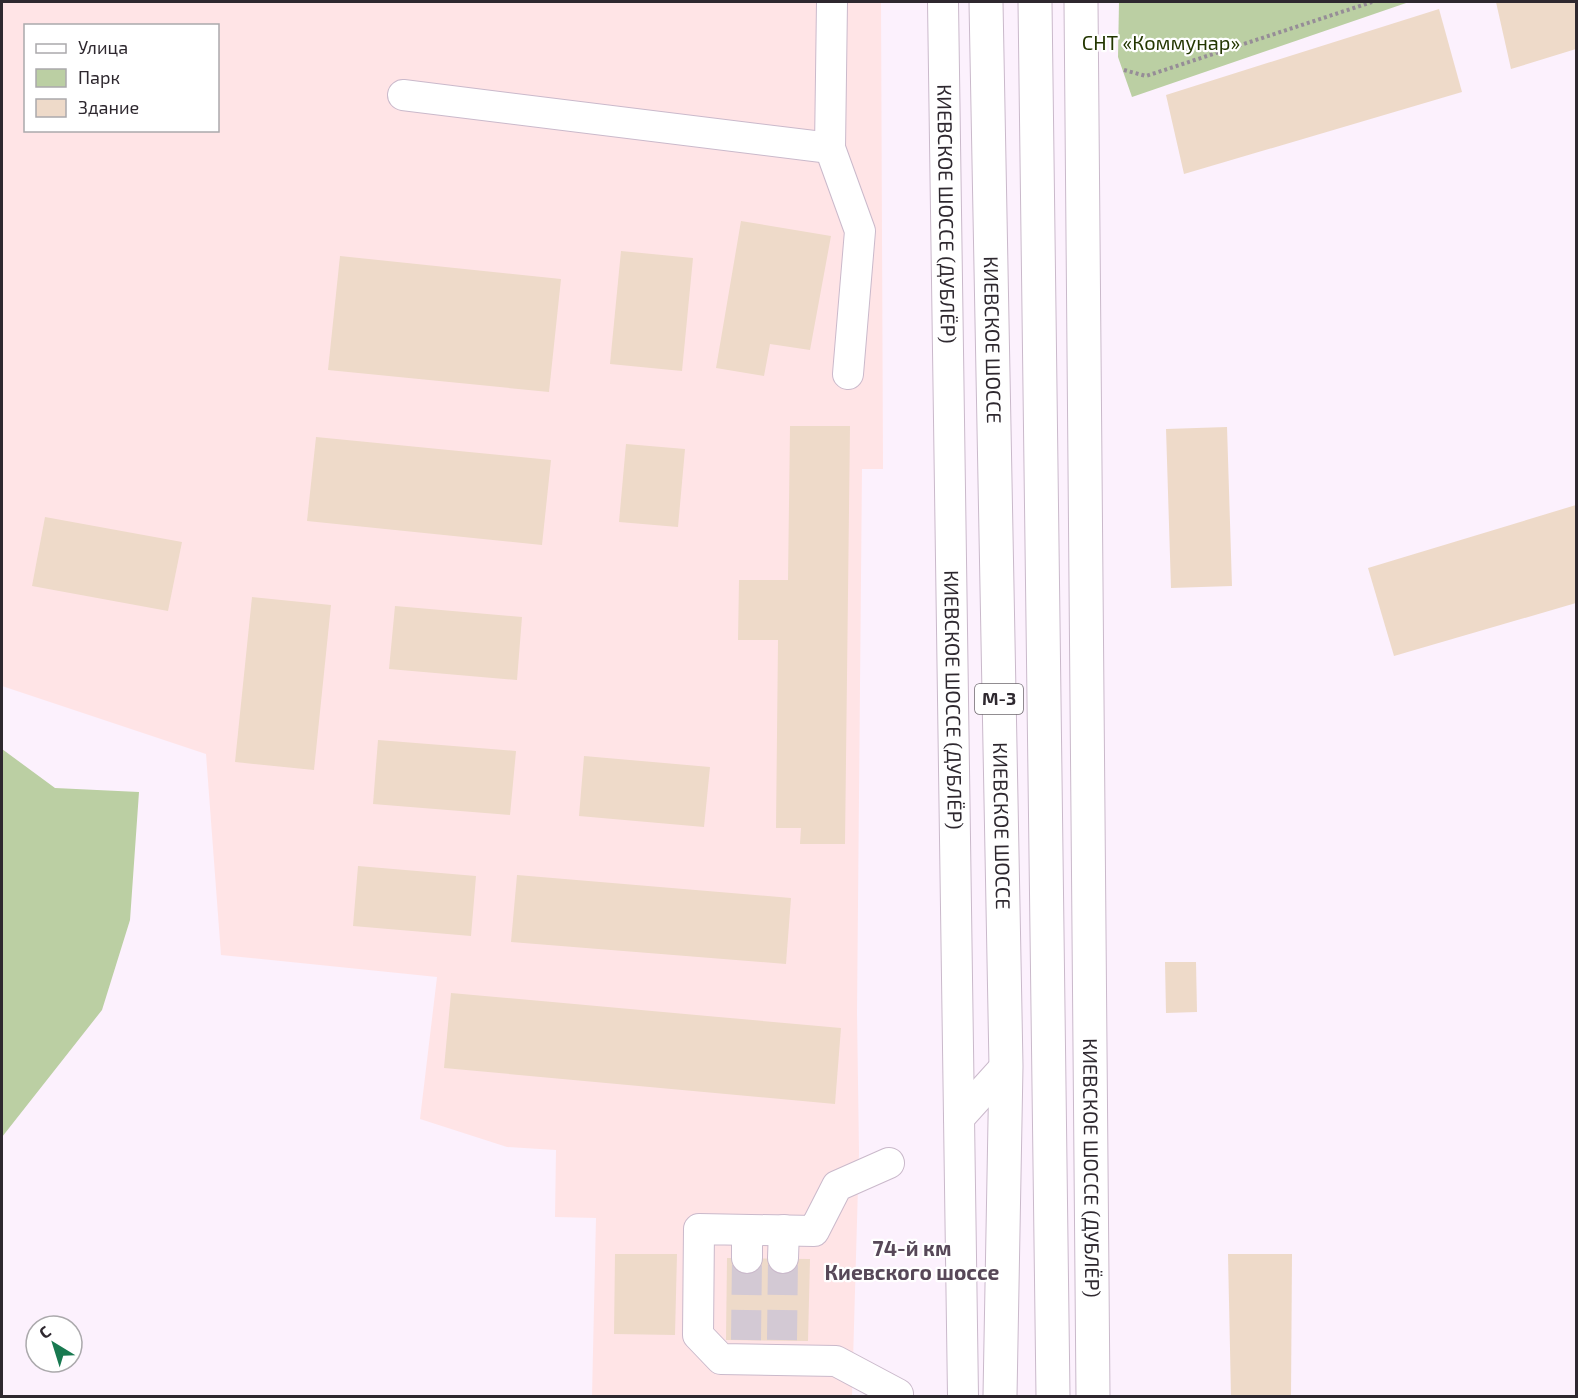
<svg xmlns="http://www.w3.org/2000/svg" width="1578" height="1398" viewBox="0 0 1578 1398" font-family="'Exo 2',sans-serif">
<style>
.commercial{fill:#ffe4e6;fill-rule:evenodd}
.green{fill:#bbcfa3}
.building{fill:#eedac9}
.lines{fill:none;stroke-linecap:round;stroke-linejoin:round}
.minor-tunnel{stroke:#d3c9d4;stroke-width:30;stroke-dasharray:30 15;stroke-linecap:butt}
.minor-casing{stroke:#cab9cb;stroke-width:32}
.major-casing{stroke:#cab9cb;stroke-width:35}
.highway-casing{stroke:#cab9cb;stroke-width:35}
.path{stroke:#968d97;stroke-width:4;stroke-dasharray:3 3;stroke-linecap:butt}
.minor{stroke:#fff;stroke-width:30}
.major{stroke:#fff;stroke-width:33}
.highway{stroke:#fff;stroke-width:33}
.labels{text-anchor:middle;stroke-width:4.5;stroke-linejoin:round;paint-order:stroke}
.shield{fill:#fff;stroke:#6d686d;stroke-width:1.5}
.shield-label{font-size:18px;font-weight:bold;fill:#2e282f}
.park-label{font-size:20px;fill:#233600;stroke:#fff}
.street-label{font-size:20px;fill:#2e282f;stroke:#fff}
.neighbourhood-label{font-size:21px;font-weight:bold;fill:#574858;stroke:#fff}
</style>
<rect width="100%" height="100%" fill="#fcf1fd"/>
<path class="commercial" d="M 2,2 L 881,2 L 883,469 L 862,469 L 857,1013 L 859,1152 L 852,1396 L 592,1396 L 596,1218 L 555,1217 L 556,1150 L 507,1147 L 420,1119 L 437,977 L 221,955 L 206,754 L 2,686 ZM 26,26 L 218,26 L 218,130 L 26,130 Z"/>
<g class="green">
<polygon points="1119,2 1409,2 1132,97 1118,57"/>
<polygon points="2,749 55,788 139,792 130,920 102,1010 2,1137"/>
</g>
<g class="building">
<polygon points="1496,2 1576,2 1576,49 1511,69"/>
<polygon points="1439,9 1462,92 1184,174 1166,95"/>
<polygon points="741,221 831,236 810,350 770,344 764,376 716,368"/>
<polygon points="621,251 693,258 682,371 610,364"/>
<polygon points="340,256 561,279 549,392 328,370"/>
<polygon points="790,426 850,426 845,844 800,844 801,828 776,828 778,640 738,640 739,580 788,580"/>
<polygon points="1227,427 1232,586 1171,588 1166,429"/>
<polygon points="316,437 551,460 542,545 307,521"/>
<polygon points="626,444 685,449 678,527 619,522"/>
<polygon points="1576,505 1576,603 1394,656 1368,568"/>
<polygon points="45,517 182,542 168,611 32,586"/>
<polygon points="252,597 331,605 314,770 235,762"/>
<polygon points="395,606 522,617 517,680 389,669"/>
<polygon points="378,740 516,751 510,815 373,804"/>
<polygon points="584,756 710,767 704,827 579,816"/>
<polygon points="358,866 476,876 471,936 353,926"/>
<polygon points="517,875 791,898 786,964 511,942"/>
<polygon points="1165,962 1196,962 1197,1012 1166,1013"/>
<polygon points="451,993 841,1028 835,1104 444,1068"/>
<polygon points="615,1254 677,1254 675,1335 614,1334"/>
<polygon points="1228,1254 1292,1254 1291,1396 1231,1396"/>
<polygon points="727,1258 810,1259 808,1341 726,1340"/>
</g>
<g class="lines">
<g class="minor-tunnel">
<polyline points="746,1340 747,1258"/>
<polyline points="782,1340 783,1258"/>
</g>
<defs>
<g id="minor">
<polyline points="832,2 830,148 860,231 848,374"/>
<path id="s1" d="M 943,2 L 963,1396"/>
<polyline points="403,95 830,148"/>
<polyline points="959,1118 1006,1066"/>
<polyline points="889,1163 837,1186 814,1231 699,1229 698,1335 721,1359 836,1361 898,1394"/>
<polyline points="747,1258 747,1230"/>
<polyline points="783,1258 784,1230"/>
</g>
<g id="major">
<path id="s2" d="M 1081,2 L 1093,1396"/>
</g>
<g id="highway">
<path id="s3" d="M 986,2 L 1006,1066 L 1000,1396"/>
<polyline points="1035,2 1053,1396"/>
</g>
</defs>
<use href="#minor" class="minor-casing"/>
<use href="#major" class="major-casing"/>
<use href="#highway" class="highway-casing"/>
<polyline class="path" points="1124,70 1146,76 1372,2"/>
<use href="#minor" class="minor"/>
<use href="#major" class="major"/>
<use href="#highway" class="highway"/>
</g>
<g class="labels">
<rect class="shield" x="975" y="684" width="48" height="30" rx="4.5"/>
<g class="shield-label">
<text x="999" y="705">М-3</text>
</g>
<g class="park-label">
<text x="1161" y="50">СНТ «Коммунар»</text>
</g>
<g class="street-label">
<text dy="7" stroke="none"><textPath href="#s1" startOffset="212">КИЕВСКОЕ ШОССЕ (ДУБЛЁР)</textPath></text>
<text dy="7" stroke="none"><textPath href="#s3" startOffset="338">КИЕВСКОЕ ШОССЕ</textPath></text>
<text dy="7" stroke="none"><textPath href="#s1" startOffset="698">КИЕВСКОЕ ШОССЕ (ДУБЛЁР)</textPath></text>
<text dy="7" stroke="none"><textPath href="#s3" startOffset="824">КИЕВСКОЕ ШОССЕ</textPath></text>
<text dy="7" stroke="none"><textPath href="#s2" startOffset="1166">КИЕВСКОЕ ШОССЕ (ДУБЛЁР)</textPath></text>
</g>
<g class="neighbourhood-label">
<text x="912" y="1256">74-й км<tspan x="912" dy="24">Киевского шоссе</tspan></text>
</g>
</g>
<rect width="1578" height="1398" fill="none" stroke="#2e282f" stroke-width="6"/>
<rect x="24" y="24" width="195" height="108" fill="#ffffff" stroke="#aba9ac" stroke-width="1.5"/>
<rect x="36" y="44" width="30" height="9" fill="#ffffff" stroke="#aba9ac" stroke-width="1.5"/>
<text x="78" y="54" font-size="18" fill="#2e282f">Улица</text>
<rect x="36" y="69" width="30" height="18" fill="#bbcfa3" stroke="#aba9ac" stroke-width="1.5"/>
<text x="78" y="84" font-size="18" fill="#2e282f">Парк</text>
<rect x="36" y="99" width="30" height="18" fill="#eedac9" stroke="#aba9ac" stroke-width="1.5"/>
<text x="78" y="114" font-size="18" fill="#2e282f">Здание</text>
<g transform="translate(54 1344) rotate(322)"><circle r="28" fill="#ffffff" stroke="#aba9ac" stroke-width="1.5"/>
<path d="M0-4.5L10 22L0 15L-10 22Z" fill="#187950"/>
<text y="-9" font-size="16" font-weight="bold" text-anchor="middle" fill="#2e282f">С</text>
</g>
</svg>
